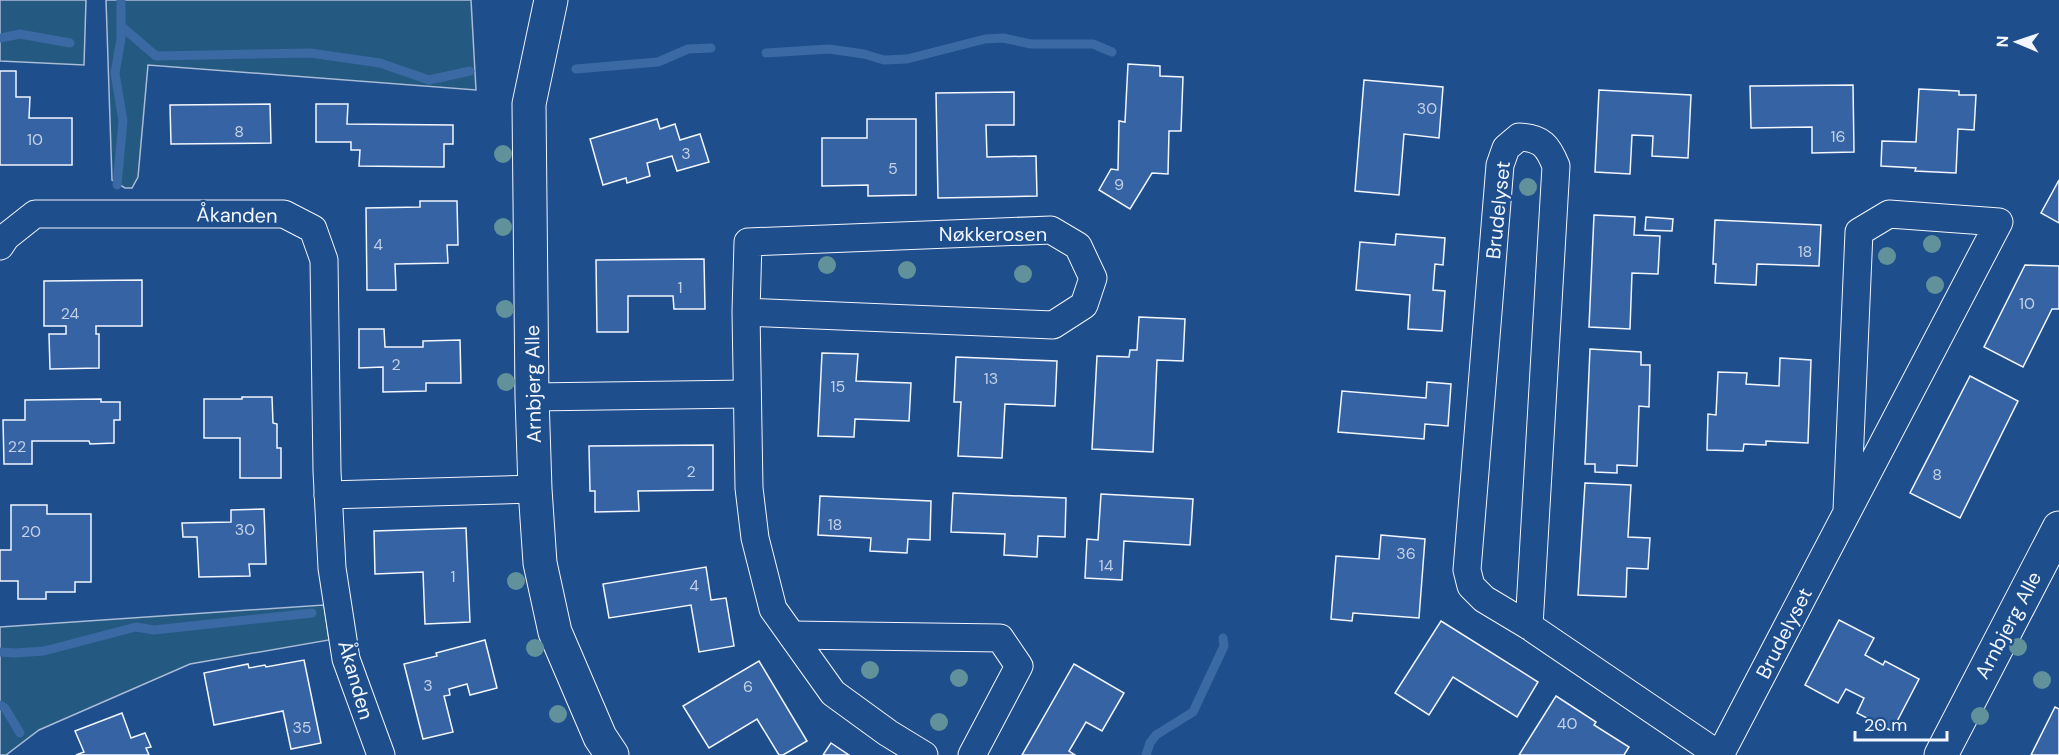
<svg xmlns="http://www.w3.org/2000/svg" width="2059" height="755" viewBox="0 0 2059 755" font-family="'DM Sans',sans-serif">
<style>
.green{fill:#245a82;stroke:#a8bbd7;stroke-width:1.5}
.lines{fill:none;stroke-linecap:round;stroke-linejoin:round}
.stream{stroke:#3b69a3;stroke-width:9}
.building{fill:#3563a3;stroke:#f2f6ff;stroke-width:1.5}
.minor-casing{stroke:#f2f6ff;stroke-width:29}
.tertiary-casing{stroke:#f2f6ff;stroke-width:35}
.minor{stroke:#1f4e8c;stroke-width:27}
.tertiary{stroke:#1f4e8c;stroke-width:33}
.tree{fill:#61919a}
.labels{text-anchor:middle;stroke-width:4.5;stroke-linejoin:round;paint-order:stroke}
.number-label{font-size:16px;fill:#c3d1e8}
.street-label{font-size:20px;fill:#f2f6ff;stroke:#1f4e8c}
</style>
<rect width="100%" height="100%" fill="#1f4e8c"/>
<g class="green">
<polygon points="0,0 86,0 84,65 0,61"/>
<polygon points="106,0 471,0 476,90 148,65 138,177 132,188 125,188 112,180"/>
<polygon points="324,605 329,640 190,664 39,730 6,755 0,755 0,627"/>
</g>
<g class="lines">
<g class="stream">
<polyline points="121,26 156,56 310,53 380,63 429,80 470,71"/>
<polyline points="0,38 20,34 70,43"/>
<polyline points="766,53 829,49 864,54 884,60 907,59 985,39 1003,38 1031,44 1093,44 1112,52"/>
<polyline points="576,69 658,62 688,49 711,48"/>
<polyline points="117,185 123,121 115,73 121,39 121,0"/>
<polyline points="0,652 15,653 44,651 136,627 154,630 312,613"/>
<polyline points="0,705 5,708 20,733"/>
<polyline points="1146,755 1150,743 1156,735 1193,712 1224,646 1223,638"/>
</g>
</g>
<g class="building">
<polygon points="1128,64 1160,66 1160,76 1183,77 1181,131 1169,131 1168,174 1152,173 1130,209 1099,190 1111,169 1118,170 1119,121 1125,122"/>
<polygon points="0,71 16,71 16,97 30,97 29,118 72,118 72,165 0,165"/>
<polygon points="1364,80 1443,87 1439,138 1404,134 1399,195 1355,191"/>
<polygon points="1853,85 1854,152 1812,153 1812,127 1751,128 1750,86"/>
<polygon points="1919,89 1959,91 1959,95 1976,95 1974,130 1958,129 1956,173 1915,171 1916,168 1881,166 1882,141 1916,142"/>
<polygon points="1599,90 1691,95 1688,158 1652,156 1653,136 1632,135 1630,174 1595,172"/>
<polygon points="1014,92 1014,125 986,125 987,157 1036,156 1037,196 938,198 936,93"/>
<polygon points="270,104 271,143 171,144 170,105"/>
<polygon points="316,104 348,104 347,124 453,125 453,144 444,144 444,167 359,166 360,150 351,150 351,142 316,142"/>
<polygon points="657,119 660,129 675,124 680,140 700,134 709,162 677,171 672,156 647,163 650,176 627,183 626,178 603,185 590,139"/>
<polygon points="867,119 916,119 916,195 868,196 868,185 822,186 822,138 867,138"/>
<polygon points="2059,180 2059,223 2041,213"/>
<polygon points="420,201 457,201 458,245 447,245 448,263 395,264 396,290 367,290 366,208 420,207"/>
<polygon points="1594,215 1635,217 1634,235 1660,236 1658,274 1632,273 1630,329 1589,327"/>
<polygon points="1646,217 1673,219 1672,231 1645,230"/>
<polygon points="1715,220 1821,225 1819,266 1757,264 1756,285 1715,283 1716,264 1713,264"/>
<polygon points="1396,234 1445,238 1443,265 1435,264 1433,290 1445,291 1442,331 1408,329 1410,295 1356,290 1360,242 1395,245"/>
<polygon points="704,259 705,309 674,309 673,296 628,296 628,332 597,332 596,260"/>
<polygon points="2025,265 2059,266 2059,309 2052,309 2023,367 1984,347"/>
<polygon points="142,280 142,326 96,326 96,334 99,334 99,368 50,369 49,334 66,334 66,326 44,326 44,281"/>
<polygon points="1139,317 1185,319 1183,361 1157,360 1153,452 1092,449 1097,356 1129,357 1130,350 1137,350"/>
<polygon points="359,329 384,329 385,347 423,347 423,341 460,340 461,383 426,383 426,391 383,392 383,367 359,368"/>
<polygon points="1590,349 1641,352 1641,365 1650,365 1649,407 1639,406 1637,466 1617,465 1617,473 1595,472 1595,464 1585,464"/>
<polygon points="822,353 858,354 856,381 911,383 909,421 855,419 854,437 818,436"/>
<polygon points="956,357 1057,361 1055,406 1005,404 1002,458 958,456 961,402 954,402"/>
<polygon points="1780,358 1811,360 1808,443 1766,441 1766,445 1744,444 1743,451 1707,450 1708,414 1716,415 1718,372 1747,373 1746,384 1779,386"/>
<polygon points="1970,376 2018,401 1960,518 1910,493"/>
<polygon points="1427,382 1451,384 1448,426 1425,424 1424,439 1338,432 1342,391 1426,398"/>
<polygon points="242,397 272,397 273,423 277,424 277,448 281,448 281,478 240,478 240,438 204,438 204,399 242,399"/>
<polygon points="101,399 101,402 120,402 120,420 114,420 114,443 90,444 89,441 32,441 32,464 4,464 3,420 25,420 25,400"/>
<polygon points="713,445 713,490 638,491 639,511 595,512 595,491 590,491 589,446"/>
<polygon points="1585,483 1631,485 1628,537 1650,538 1648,569 1627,568 1626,597 1578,595"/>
<polygon points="953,493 1066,498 1065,537 1038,536 1037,557 1004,555 1005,534 951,532"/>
<polygon points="1101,494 1193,499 1190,545 1124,541 1122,580 1085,578 1087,539 1098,540"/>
<polygon points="820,496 931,501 930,540 908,539 907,553 870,551 871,538 818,535"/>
<polygon points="11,505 47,505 47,514 91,514 91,582 75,582 75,592 46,592 46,599 18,599 18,581 0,581 0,550 11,550"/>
<polygon points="264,509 266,564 249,564 250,576 199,577 197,537 183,537 182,523 231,522 231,510"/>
<polygon points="466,528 470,622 425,624 423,572 375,574 374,531"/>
<polygon points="1381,535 1425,539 1419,618 1353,613 1352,621 1331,619 1336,556 1379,559"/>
<polygon points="706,567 711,600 726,598 734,646 699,652 691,605 609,618 603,584"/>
<polygon points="1839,620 1874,638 1865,655 1883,665 1885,661 1919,679 1892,731 1857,713 1864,698 1846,689 1838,703 1805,685"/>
<polygon points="1441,621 1538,682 1517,717 1453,677 1429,715 1395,693"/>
<polygon points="485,640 497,688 470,695 467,684 449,689 450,695 444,696 453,732 423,739 404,664 437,656 436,653"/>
<polygon points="304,660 321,743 291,749 283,711 214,725 204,673 248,664 249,668 265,665 266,667"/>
<polygon points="759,661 807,741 783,755 779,755 757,719 709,748 683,706"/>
<polygon points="1074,664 1124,693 1102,731 1086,722 1069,751 1075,755 1022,755"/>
<polygon points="1556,696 1596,722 1594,725 1629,747 1624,755 1519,755"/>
<polygon points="2055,707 2059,709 2059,755 2031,755"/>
<polygon points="122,713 131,738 145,733 151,747 146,748 149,755 76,755 84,752 75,731"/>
<polygon points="831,743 849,755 823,755"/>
</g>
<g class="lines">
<defs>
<g id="minor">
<polyline points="0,246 6,237 35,214 284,214 313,229 324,260 327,471 332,568 346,659 381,755"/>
<polyline points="746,312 1053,325 1084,305 1093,278 1078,246 1051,230 748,242 746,312 749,488 755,538 773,609 833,693 888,733 924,755"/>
<polyline points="532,397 747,394"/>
<polyline points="328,495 535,489"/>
<path d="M 1529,626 L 1556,166 C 1548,146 1542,138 1519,137 L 1506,148 L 1500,165 L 1467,570 L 1471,586 L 1484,599 L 1529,626 L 1719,755"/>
<polyline points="792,635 1000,638 1019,666 972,755"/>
<polyline points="1720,755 1999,222 1889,214 1859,232 1847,510"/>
</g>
<g id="tertiary">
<polyline points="551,0 529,104 532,397 535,489 540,563 555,632 600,737 612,755"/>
<polyline points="1941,755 2059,528"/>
</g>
</defs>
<use href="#minor" class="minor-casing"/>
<use href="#tertiary" class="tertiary-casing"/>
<use href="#minor" class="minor"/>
<use href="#tertiary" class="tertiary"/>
</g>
<g class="tree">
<circle cx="503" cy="154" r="9"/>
<circle cx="1528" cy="187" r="9"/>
<circle cx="503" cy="227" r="9"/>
<circle cx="1932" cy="244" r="9"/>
<circle cx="1887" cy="256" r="9"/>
<circle cx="827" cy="265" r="9"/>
<circle cx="907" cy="270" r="9"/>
<circle cx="1023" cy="274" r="9"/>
<circle cx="1935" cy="285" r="9"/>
<circle cx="505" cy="309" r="9"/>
<circle cx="506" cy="382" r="9"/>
<circle cx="516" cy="581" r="9"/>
<circle cx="2018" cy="647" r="9"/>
<circle cx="535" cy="648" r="9"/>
<circle cx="870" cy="670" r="9"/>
<circle cx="959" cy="678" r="9"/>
<circle cx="2042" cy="680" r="9"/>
<circle cx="558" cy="714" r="9"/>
<circle cx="1980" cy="716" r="9"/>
<circle cx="939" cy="722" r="9"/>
</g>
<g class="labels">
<g class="number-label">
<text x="1427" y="114">30</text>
<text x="239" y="137">8</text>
<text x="1838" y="142">16</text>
<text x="35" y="145">10</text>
<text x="686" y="159">3</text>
<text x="893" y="174">5</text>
<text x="1119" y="190">9</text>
<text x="378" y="250">4</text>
<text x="1805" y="257">18</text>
<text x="680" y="293">1</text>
<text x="2027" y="309">10</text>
<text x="70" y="319">24</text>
<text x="396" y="370">2</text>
<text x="991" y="384">13</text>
<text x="838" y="392">15</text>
<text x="17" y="452">22</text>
<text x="691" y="477">2</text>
<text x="1937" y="480">8</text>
<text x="835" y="530">18</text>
<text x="245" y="535">30</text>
<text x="31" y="537">20</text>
<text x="1406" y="559">36</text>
<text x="1106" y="571">14</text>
<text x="453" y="582">1</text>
<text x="694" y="591">4</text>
<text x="428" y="691">3</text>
<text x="748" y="692">6</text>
<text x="1567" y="729">40</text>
<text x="302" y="733">35</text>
</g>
<g class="street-label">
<text transform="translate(1498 210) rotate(-84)" y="7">Brudelyset</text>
<text transform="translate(237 215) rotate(1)" y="7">Åkanden</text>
<text x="993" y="241">Nøkkerosen</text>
<text transform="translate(533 384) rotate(-91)" y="7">Arnbjerg Alle</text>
<text transform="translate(2008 625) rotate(-62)" y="7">Arnbjerg Alle</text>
<text transform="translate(1784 633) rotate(-63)" y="7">Brudelyset</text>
<text transform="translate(356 680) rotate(74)" y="7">Åkanden</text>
</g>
</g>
<g transform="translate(2017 42) rotate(272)" stroke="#1f4e8c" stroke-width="4.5" paint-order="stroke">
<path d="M0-4.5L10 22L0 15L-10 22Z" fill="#f2f6ff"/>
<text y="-9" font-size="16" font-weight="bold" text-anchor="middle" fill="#f2f6ff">N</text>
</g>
<path d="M1855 731v9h92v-9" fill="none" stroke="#f2f6ff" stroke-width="3"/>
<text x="1864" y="731" font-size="18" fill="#f2f6ff" stroke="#1f4e8c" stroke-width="4.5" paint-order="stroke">20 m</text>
</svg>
